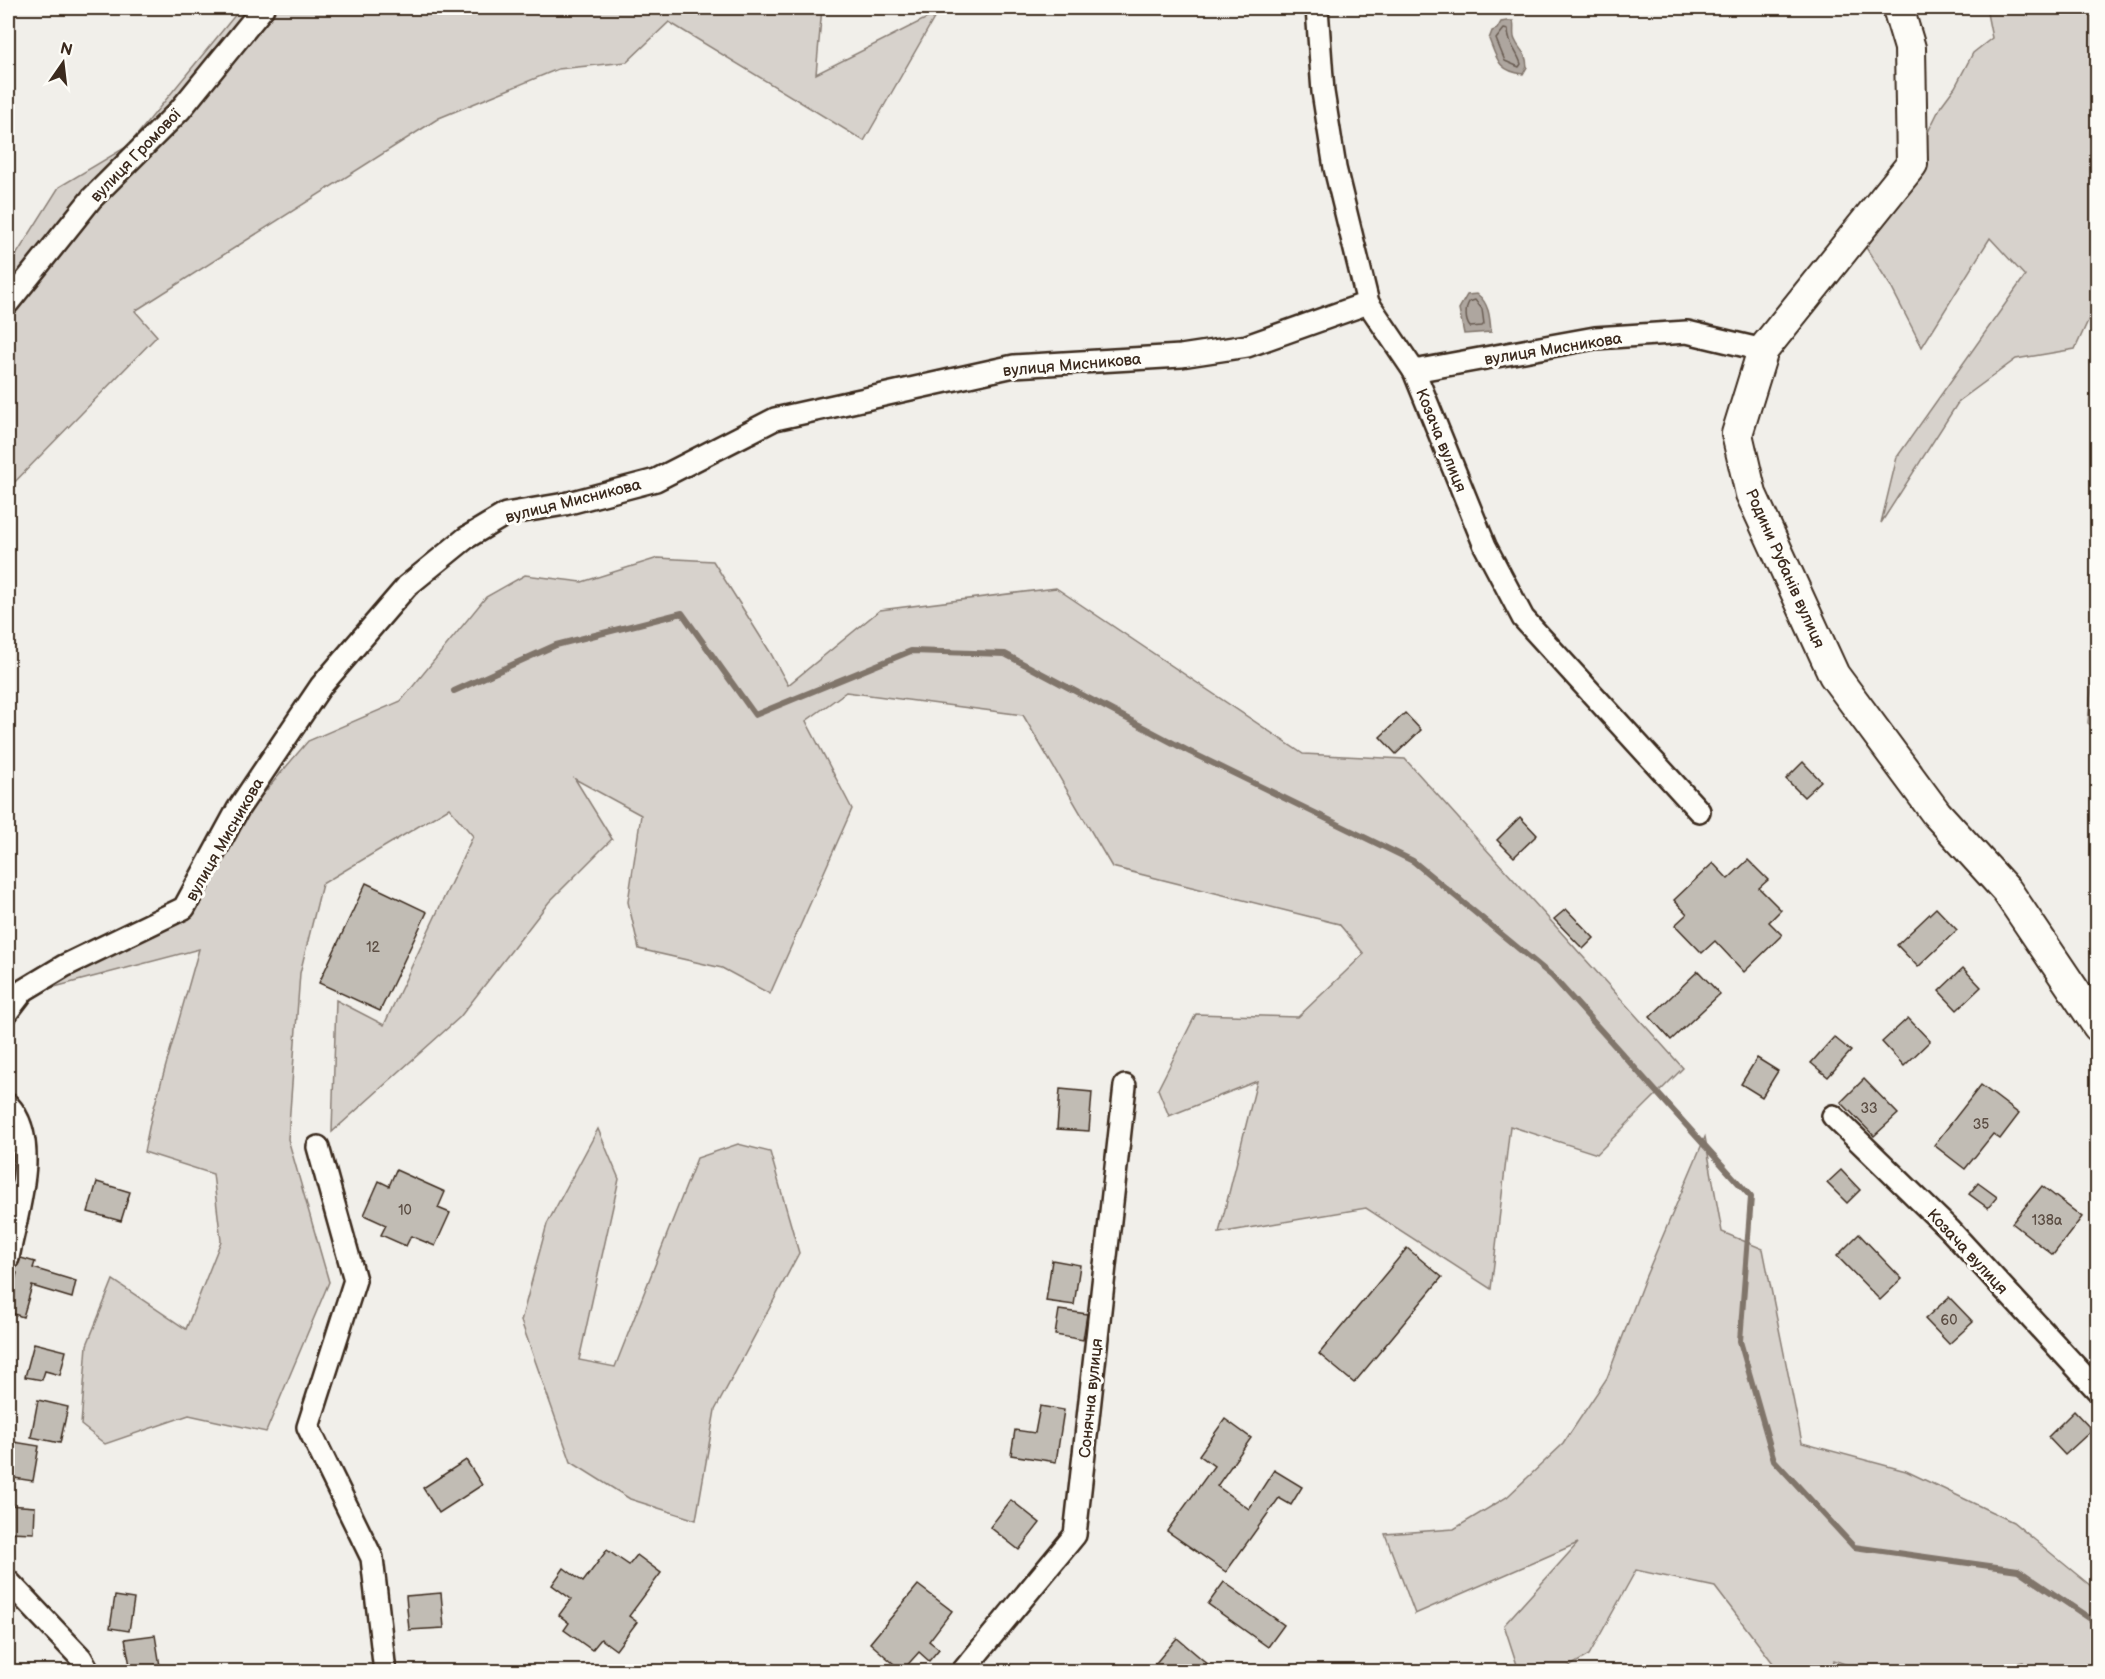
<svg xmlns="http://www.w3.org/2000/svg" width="2105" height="1679" viewBox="0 0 2105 1679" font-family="'Balsamiq Sans',sans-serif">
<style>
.green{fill:#d7d2cc;stroke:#897e75;stroke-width:1.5}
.water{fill:#aea69f;stroke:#80746b;stroke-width:1.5}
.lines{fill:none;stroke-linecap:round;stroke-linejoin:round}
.shore{stroke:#695c52;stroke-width:1.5}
.stream{stroke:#80746b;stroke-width:6}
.building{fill:#c1bcb4;stroke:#3b2a1e;stroke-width:1.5}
.street-casing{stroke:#3b2a1e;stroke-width:26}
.secondary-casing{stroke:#3b2a1e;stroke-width:34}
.street{stroke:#fdfcf7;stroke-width:21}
.secondary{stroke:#fdfcf7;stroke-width:30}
.labels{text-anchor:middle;stroke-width:6;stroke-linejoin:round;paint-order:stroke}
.number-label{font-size:14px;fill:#5c4e44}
.street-label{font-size:16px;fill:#3b2a1e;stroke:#fdfcf7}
</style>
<rect width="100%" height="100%" fill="#f1efea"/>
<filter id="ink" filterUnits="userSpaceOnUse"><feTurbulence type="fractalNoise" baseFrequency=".0167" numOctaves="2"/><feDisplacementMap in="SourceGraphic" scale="12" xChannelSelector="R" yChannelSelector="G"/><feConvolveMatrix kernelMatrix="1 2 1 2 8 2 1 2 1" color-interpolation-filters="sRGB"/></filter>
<g filter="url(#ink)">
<g class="green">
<polygon points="241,8 822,8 816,74 937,13 864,141 669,22 627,62 558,69 439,118 135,311 157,336 8,489 8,268 59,187 128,146"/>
<polygon points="1986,8 2097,8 2097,301 2075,349 2016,359 1959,401 1881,523 1897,457 2025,276 1990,238 1922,347 1890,285 1856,232 1912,164 1941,106 1955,87 1973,53 1992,38"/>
<polygon points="658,558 713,561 770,652 788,685 880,610 1056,588 1303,754 1405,759 1683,1068 1597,1154 1510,1126 1491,1289 1366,1208 1219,1233 1257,1081 1169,1116 1158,1089 1196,1014 1298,1017 1364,954 1339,924 1112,867 1023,715 846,692 806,721 852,809 770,994 722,968 639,949 628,902 641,815 575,779 612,839 549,902 460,1017 332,1132 336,1000 384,1025 473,836 449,808 322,884 300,973 288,1139 329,1282 266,1432 189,1415 105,1444 81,1425 87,1345 113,1280 186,1329 221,1241 213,1174 144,1152 151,1118 199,949 43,990 196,898 240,821 308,741 401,701 486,597 525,575 582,582"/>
<polygon points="2097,671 2097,730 2088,723 2092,679"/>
<polygon points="598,1129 619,1179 579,1360 615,1367 697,1158 738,1144 770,1152 799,1253 715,1410 696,1520 630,1499 571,1462 521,1321 547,1224"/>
<polygon points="1705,1137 1722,1232 1763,1249 1802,1443 1906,1471 2013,1522 2097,1591 2097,1671 2025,1671 2023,1662 1983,1671 1866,1672 1834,1660 1832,1671 1779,1671 1715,1587 1636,1570 1589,1655 1562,1671 1519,1671 1504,1625 1578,1543 1415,1614 1385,1534 1454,1529 1507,1497 1563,1444 1607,1378 1645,1278"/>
</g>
<g class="water">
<path d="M 1507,21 L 1513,21 C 1515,27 1512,35 1515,40 C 1520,52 1526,50 1527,67 L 1523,74 C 1498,71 1497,59 1489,39 L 1492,31 L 1497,29 L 1501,22 Z"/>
<path d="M 1477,294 C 1489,303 1490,317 1491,332 L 1464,334 L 1459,309 L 1467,295 Z"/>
</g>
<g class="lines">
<g class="shore">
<path d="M 1504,29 L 1508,30 C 1508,44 1517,51 1521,64 L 1519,67 L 1505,61 L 1496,39 Z"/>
<path d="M 1475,300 L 1482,309 L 1484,324 L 1482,326 L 1470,327 C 1465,321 1465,309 1469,302 Z"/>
</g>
<polyline class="stream" points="454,691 556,645 682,613 755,715 911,651 1005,654 1190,752 1413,861 1552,976 1751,1197 1740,1341 1774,1460 1854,1547 2018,1570 2098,1624"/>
</g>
<g class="building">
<polygon points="1405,713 1421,730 1396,754 1380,737"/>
<polygon points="1803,762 1821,781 1804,797 1786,779"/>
<polygon points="1520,817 1537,835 1514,857 1497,840"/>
<polygon points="1748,860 1768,880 1759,888 1781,910 1769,922 1782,935 1744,972 1715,941 1702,953 1675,925 1687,914 1674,900 1713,863 1728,879"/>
<polygon points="366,883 427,912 380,1011 319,983"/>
<polygon points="1936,908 1957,930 1918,967 1897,945"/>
<polygon points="1566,909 1594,938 1583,949 1554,919"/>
<polygon points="1963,968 1981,987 1957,1010 1939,991"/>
<polygon points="1698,971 1720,994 1671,1040 1650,1017"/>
<polygon points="1908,1018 1930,1041 1904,1066 1882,1042"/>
<polygon points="1834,1037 1851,1051 1828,1077 1811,1063"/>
<polygon points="1757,1058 1778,1071 1762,1097 1741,1084"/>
<polygon points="1864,1079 1898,1114 1874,1136 1841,1102"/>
<polygon points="1981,1085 2019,1114 2000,1139 1993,1134 1965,1169 1934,1145"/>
<polygon points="1060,1089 1092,1092 1089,1131 1057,1129"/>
<polygon points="396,1170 445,1192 438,1208 450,1213 435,1246 411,1236 406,1246 381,1235 386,1225 364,1215 379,1181 389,1186"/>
<polygon points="1841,1170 1860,1190 1847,1203 1827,1183"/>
<polygon points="97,1182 130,1192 121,1221 88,1212"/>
<polygon points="1978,1183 1997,1197 1988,1208 1969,1194"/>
<polygon points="2042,1186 2082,1217 2053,1255 2012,1223"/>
<polygon points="1859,1234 1902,1279 1880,1300 1837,1256"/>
<polygon points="1407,1248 1442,1277 1354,1383 1319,1354"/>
<polygon points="21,1258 35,1262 33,1268 76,1281 72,1298 32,1286 23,1317 8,1312 8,1305 17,1273 9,1271 17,1267"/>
<polygon points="1052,1260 1080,1265 1074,1305 1046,1301"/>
<polygon points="1949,1297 1973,1322 1949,1344 1925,1319"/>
<polygon points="1059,1310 1087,1314 1083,1340 1055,1335"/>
<polygon points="34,1343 66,1351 60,1375 45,1371 42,1380 25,1377"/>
<polygon points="38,1400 68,1407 60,1443 31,1437"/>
<polygon points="1040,1406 1064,1410 1056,1462 1011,1455 1015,1430 1035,1433"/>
<polygon points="2074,1411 2092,1430 2065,1455 2048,1437"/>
<polygon points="1225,1419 1251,1438 1217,1486 1249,1509 1274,1470 1302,1487 1291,1505 1279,1498 1226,1572 1167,1531 1214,1466 1199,1455"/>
<polygon points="8,1441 39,1446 33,1481 8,1477"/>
<polygon points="466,1460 482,1485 439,1513 423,1488"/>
<polygon points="1011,1500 1040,1523 1019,1550 990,1527"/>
<polygon points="8,1505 35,1507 34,1533 8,1532"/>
<polygon points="607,1550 629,1565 637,1555 661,1573 629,1616 637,1622 616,1650 601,1639 592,1650 564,1630 569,1623 559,1615 571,1599 552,1585 564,1568 583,1582"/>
<polygon points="1224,1582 1284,1625 1268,1647 1208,1604"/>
<polygon points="918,1585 952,1611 929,1641 939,1649 929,1661 919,1652 902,1671 870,1643"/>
<polygon points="441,1593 444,1628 409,1630 406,1596"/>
<polygon points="115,1596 134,1599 129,1631 110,1628"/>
<polygon points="155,1635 160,1666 131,1671 125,1639"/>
<polygon points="1177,1638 1216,1671 1149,1671"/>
</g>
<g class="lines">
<defs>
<g id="street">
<polyline points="1317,8 1323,92 1335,168 1368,303 1414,371 1485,546 1523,618 1699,811"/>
<polyline points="8,303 92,198 180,110 263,8"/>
<polyline points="1414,371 1595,338 1687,332 1763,350"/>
<polyline points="8,1011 24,990 64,966 184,908 238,809 321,686 407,586 466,538 506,514 565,504 656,480 775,419 1014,366 1181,356 1247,346 1368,303"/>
<path d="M 8,1105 C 42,1141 16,1214 8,1258"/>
<polyline points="1833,1116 1950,1230 2098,1391"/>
<polyline points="318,1147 355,1280 308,1427 372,1558 385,1672"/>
<polyline points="8,1581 81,1658 89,1672"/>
<polyline points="962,1672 1075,1535 1125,1086"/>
</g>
<polyline id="secondary" points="1898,8 1910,48 1912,164 1763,350 1737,434 1751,494 1834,675 1936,813 2007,891 2098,1026"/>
</defs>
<use href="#street" class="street-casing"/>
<use href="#secondary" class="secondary-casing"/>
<use href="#street" class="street"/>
<use href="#secondary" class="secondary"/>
</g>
</g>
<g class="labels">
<g class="number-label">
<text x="373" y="952">12</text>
<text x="1869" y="1113">33</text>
<text x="1981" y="1129">35</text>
<text x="405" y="1215">10</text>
<text x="2047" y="1225">138а</text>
<text x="1949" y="1325">60</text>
</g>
<g class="street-label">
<text transform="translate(135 155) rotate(-46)" y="6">вулиця Громової</text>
<text transform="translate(1553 348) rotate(-9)" y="6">вулиця Мисникова</text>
<text transform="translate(1072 364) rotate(-5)" y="6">вулиця Мисникова</text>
<text transform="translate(1442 440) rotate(68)" y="6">Козача вулиця</text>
<text transform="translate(573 500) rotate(-14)" y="6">вулиця Мисникова</text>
<text transform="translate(1786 568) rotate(66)" y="6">Родини Рубанів вулиця</text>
<text transform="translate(224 839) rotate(-60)" y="6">вулиця Мисникова</text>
<text transform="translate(1968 1251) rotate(47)" y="6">Козача вулиця</text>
<text transform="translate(1090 1398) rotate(-84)" y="6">Сонячна вулиця</text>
</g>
</g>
<rect width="2105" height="1679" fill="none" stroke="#fdfcf7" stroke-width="30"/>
<rect x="15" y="15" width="2075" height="1649" fill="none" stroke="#3b2a1e" stroke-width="2" filter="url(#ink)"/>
<g transform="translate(63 63) rotate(14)" stroke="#fdfcf7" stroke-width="4.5" paint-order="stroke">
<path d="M0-4.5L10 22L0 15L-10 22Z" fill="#3b2a1e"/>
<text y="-9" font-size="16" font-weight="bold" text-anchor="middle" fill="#3b2a1e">N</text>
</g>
</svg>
